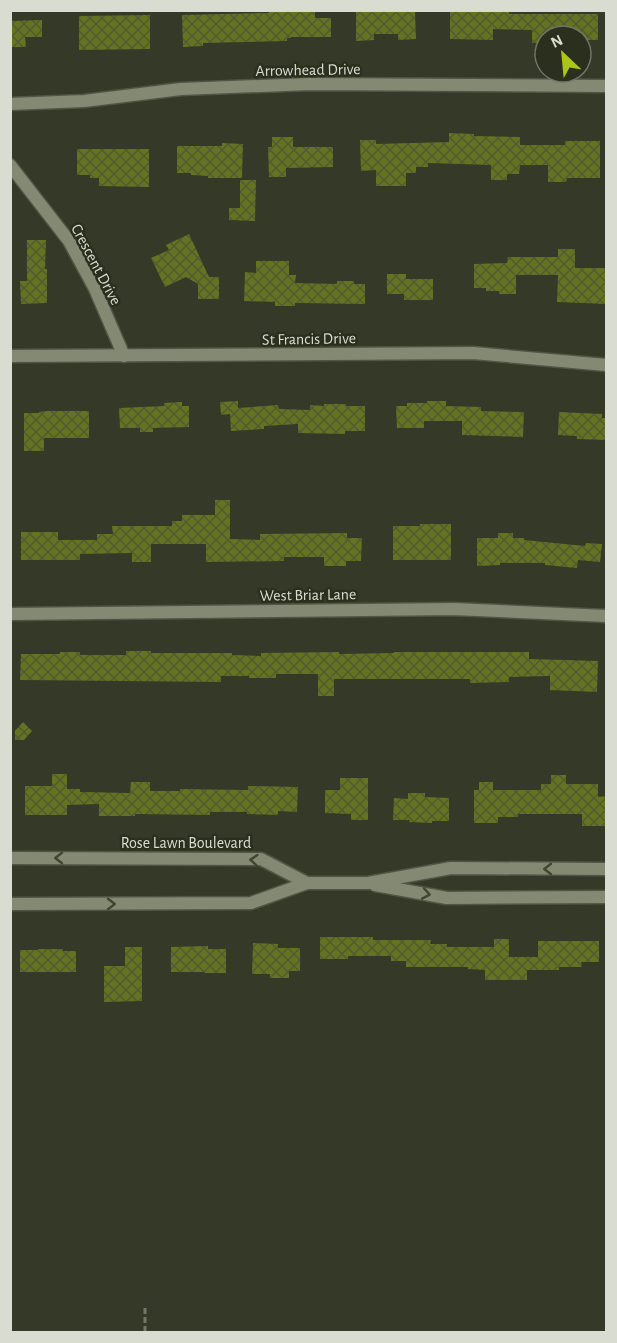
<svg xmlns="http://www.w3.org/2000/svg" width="617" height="1343" viewBox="0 0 617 1343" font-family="'Alegreya Sans',sans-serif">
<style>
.building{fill:url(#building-cross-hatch)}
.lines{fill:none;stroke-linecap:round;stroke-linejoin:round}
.minor-casing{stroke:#515545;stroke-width:15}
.path{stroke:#737768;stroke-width:3;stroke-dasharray:6 3;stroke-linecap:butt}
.minor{stroke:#848974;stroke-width:12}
.oneway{stroke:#414633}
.labels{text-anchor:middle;stroke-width:5;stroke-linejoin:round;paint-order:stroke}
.street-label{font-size:16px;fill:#d9ddd1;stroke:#2b2f1d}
</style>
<defs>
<pattern id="building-cross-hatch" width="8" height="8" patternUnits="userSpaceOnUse" patternTransform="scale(1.5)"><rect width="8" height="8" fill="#647322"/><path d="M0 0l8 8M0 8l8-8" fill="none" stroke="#525a30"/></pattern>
</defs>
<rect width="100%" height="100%" fill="#353927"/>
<g class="building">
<polygon points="269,10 315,10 315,18 331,18 331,37 291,37 291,38 287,38 287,41 203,43 203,46 183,47 182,15 269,13"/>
<polygon points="356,10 415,10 416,39 398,40 398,34 374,34 374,40 356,41"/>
<polygon points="492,10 509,11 509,14 598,14 598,40 583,40 584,37 581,37 581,36 545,36 545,43 532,43 532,30 493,29 493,40 450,39 450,11 492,12"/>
<polygon points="150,15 150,49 79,50 79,16"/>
<polygon points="42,20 42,37 25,37 26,47 10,47 10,21"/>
<polygon points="449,133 474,134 474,136 520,137 520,145 565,145 565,141 600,141 600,178 567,178 566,182 548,182 548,165 520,165 519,174 507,174 507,180 491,180 491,165 428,163 428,167 416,167 416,173 406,173 406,186 376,186 376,170 361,171 360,140 376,140 376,144 449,142"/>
<polygon points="272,137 293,137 293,147 333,147 333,167 286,168 286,177 269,177 268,147 272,147"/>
<polygon points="222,143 243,144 242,178 208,178 208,176 191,175 191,173 177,173 177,146 222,146"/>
<polygon points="77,149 149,149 149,187 99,186 99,178 90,178 90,175 77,175"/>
<polygon points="240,180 256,180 255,221 229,220 229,208 240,208"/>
<polygon points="189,234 209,277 219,277 219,299 198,299 198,284 186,277 165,287 151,258 169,250 166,245"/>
<polygon points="27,240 46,240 45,269 47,269 47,303 21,304 20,281 27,281"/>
<polygon points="558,249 575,249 575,268 606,268 606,304 557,302 558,275 516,275 516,294 499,294 499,291 486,291 486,288 474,288 474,264 507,263 508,257 558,257"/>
<polygon points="256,261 289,261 289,275 296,275 295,283 337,284 337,281 354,281 354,284 365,284 365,304 295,303 295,306 275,306 275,302 244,301 245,272 256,273"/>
<polygon points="387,274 406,274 406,279 433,279 433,300 404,300 404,294 387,294"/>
<polygon points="238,401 238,408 278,405 279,409 310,410 310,405 324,406 324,404 346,404 346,406 365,406 365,431 345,431 345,434 298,433 298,424 264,426 264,429 231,431 230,414 221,415 220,402"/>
<polygon points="427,401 446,401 446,406 481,407 481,411 524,412 523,437 462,435 462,421 424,421 424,428 397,428 396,406 407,406 407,403 427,403"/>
<polygon points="182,402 182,406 189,406 189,427 153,428 153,432 140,432 140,428 120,428 119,408 164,406 164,403"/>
<polygon points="47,411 89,411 89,438 44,438 44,451 24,451 24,413 39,413 39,412"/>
<polygon points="559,412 602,414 602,418 606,418 606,440 577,439 577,436 558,435"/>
<polygon points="215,500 230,500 230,539 260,540 260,534 347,533 347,538 362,538 361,561 346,561 346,566 324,566 324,557 284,557 284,561 206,562 206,544 151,544 151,562 132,562 132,553 80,554 80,560 21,560 21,532 58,532 58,540 97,540 97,534 113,534 112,526 172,526 172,521 182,521 182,515 215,515"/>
<polygon points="420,524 451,524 451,560 393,560 393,526 420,526"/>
<polygon points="498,533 513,533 513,538 524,538 524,540 585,546 586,543 602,544 600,562 578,560 577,568 545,565 545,563 500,563 500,565 477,566 477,538 498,538"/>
<polygon points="126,651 151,651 151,653 232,653 232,655 261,656 261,653 339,652 339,654 394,653 394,652 529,652 529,659 598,661 597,692 550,690 550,676 509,677 509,682 470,683 470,679 334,679 334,696 318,696 318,674 276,674 276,678 249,678 249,676 221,676 221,682 20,680 21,654 60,654 60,652 80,652 80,655 126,655"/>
<polygon points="23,722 32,731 24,740 15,740 15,731"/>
<polygon points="52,774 67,774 67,789 80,789 80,792 130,793 131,782 150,782 150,791 180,791 180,789 248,790 248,786 298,787 297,812 278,811 278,815 247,814 247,812 210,812 210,815 135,814 135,816 99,816 99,804 67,805 67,815 25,815 25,786 52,786"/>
<polygon points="551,775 566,775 566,784 598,784 598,797 606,796 606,826 582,826 582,814 518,814 518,817 498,817 498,823 474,823 474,790 479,790 479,782 493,782 493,790 541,790 541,784 551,784"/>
<polygon points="340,778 368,778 368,820 351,820 351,814 325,813 325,790 340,790"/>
<polygon points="408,793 425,793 425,797 449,798 449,821 432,821 432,823 409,822 410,820 393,820 394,798 408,799"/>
<polygon points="320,937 373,937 373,940 431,940 430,944 447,944 447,947 494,947 494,939 509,939 509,957 538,957 538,941 599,941 599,962 581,962 582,967 559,967 559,970 527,970 527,980 485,980 485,970 468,969 468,967 406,967 406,961 391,961 391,956 348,956 348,959 320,959"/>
<polygon points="253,943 278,944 278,948 300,948 300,971 289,971 289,978 270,978 270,974 252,974"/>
<polygon points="208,946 208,949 226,949 226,973 204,973 204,972 171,972 171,947"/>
<polygon points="125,947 142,947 142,1001 104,1002 104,966 125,966"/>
<polygon points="38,949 63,949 63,951 76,951 76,972 20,972 20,950 38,950"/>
</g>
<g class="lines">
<defs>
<g id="minor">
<polyline points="10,104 84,101 181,89 310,84 606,86"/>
<polyline points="10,165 69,241 95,289 124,356"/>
<polyline points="10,356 473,353 606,365"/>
<polyline points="10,614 454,609 606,616"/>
<polyline points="10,858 261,859 307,883 368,883 451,868 606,869"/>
<polyline points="375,885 447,898 606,897"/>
<polyline points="10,904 251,903 307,883"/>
</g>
</defs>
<use href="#minor" class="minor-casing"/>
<polyline class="path" points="145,1332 145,1305"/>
<use href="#minor" class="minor"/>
</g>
<defs><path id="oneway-chevron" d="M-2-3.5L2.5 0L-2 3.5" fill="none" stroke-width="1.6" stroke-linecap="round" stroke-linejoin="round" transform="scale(1.5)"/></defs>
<g class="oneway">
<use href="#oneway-chevron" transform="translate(59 858) rotate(-180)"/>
<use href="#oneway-chevron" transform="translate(254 860) rotate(-175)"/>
<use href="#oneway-chevron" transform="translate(548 869) rotate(-180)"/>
<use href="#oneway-chevron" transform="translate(426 894) rotate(10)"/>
<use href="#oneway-chevron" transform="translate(111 904)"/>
</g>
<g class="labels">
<g class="street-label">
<text transform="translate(308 69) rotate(-1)" y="6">Arrowhead Drive</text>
<text transform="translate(97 264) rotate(62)" y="6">Crescent Drive</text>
<text transform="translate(309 338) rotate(-1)" y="6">St Francis Drive</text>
<text transform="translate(308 594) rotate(-1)" y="6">West Briar Lane</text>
<text x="186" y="848">Rose Lawn Boulevard</text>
</g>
</g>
<rect width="617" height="1343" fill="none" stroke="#d9ddd1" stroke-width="24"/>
<g transform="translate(563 54) rotate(334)"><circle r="28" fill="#2b2f1d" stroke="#717565" stroke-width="1.5"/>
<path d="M0-4.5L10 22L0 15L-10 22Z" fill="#abc615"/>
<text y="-9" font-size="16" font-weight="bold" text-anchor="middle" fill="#d9ddd1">N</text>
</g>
</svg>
